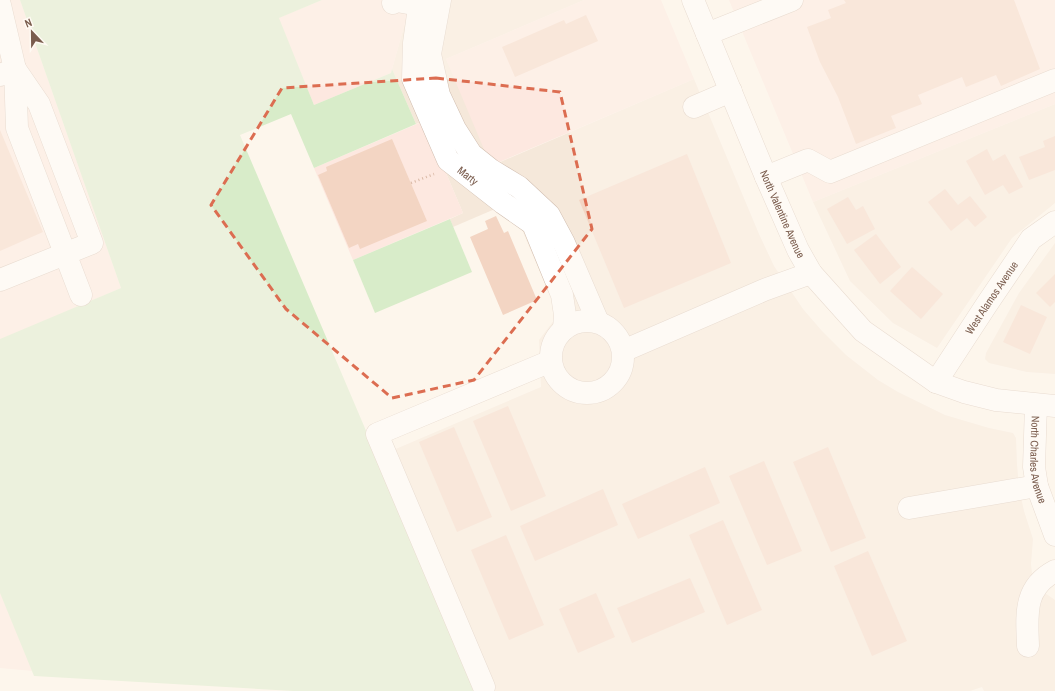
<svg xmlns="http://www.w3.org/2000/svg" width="1055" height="691" viewBox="0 0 1055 691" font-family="'Archivo Narrow',sans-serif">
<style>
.residential{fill:#f5e8da}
.commercial{fill:#fde8e0}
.green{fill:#d8ecc9}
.building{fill:#f3d5c3}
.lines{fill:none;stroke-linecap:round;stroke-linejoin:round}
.minor-casing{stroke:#d1beb0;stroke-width:23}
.path{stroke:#d9b8a5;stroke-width:2.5;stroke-dasharray:1 3;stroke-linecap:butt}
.minor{stroke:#fff;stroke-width:22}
.marked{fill:none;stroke:#dc6d51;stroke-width:3;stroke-dasharray:8 5;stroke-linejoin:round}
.labels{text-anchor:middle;stroke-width:3;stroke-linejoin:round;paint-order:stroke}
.street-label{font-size:11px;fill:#7a5c4d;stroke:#fffaf3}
</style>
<rect width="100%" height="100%" fill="#fdf6ec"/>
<g class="residential">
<polygon points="437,0 584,0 446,59 498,163 694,79 759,234 774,266 803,309 822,331 846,355 878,380 898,392 945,415 989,428 1013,433 1016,438 1017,464 1019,488 1024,511 1033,539 1031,564 1032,574 1038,586 1042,591 1055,600 1055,691 984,691 982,687 970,691 477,691 377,457 541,387 539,340 558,315 516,215 502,206 453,227 450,219 463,213 424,121 416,124 392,69 408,12"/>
<polygon points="1055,104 1055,203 1012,238 937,348 893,323 850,281 813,202"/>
<polygon points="1055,243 1055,374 1027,372 989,363 985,359 986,353 1019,293"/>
</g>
<g class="commercial">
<polygon points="0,0 20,0 121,288 0,340"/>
<polygon points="322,0 437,0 408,12 391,73 314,105 278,18"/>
<polygon points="584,0 661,0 694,79 497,163 486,154 446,59"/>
<polygon points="729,0 1055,0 1055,104 813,202"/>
<polygon points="424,121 463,213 353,260 314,168"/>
<polygon points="0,592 33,671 0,668"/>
</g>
<g class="green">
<polygon points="20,0 322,0 279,18 314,105 391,73 392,69 416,124 314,168 291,114 240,135 477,691 293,691 34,676 0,593 0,339 121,288"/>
<polygon points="450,219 472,272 375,313 353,260"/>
</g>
<g class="building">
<polygon points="844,0 1014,0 1040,69 1001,86 996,75 966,87 962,77 918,95 922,104 891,116 896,128 856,144 838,97 820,62 807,27 831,18 828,10 846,3"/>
<polygon points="586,15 598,41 515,77 502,47 564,20 566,24"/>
<polygon points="0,130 43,232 0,251"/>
<polygon points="1055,136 1055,170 1029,180 1019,157 1045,147 1043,141"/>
<polygon points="392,139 427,221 360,249 358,244 349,248 318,175 327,171 326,167"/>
<polygon points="987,149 993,161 1005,154 1023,187 1009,194 1003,185 985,195 966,161"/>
<polygon points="687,154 731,263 624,308 579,200"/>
<polygon points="945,189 958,205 970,196 987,217 975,227 967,218 951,231 928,202"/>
<polygon points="848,197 856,210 863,206 875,229 847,244 827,209"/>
<polygon points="496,216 504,233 508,231 537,300 503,315 470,237 488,229 485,221"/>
<polygon points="876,234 901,267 880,284 854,250"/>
<polygon points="912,267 943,294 921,319 890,291"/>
<polygon points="1055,274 1055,302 1050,307 1036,293"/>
<polygon points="1021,305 1047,317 1030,354 1003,342"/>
<polygon points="508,406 546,496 511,511 473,421"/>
<polygon points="454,427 492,517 457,532 419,442"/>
<polygon points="828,447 866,538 831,552 793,462"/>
<polygon points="764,461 802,551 767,565 729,476"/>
<polygon points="705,467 720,503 638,539 622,504"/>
<polygon points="603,489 618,525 535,561 520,526"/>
<polygon points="723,520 762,610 727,625 689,535"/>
<polygon points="506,535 544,625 509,640 471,550"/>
<polygon points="868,551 907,641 872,656 834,566"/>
<polygon points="690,578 705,612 632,643 617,608"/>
<polygon points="596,593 615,637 578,653 559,609"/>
</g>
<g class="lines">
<defs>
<g id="minor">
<path id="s1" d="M 420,0 L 414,43 L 413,79 L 448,160 L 503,203 L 533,224 L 562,295 L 565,315 L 564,329"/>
<polyline points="440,0 430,54 439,95 455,129 471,154 491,170 519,187 549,215 564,243 598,322"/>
<path id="s2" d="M 693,0 L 766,177 L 798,250 L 811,273 L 863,331 L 936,382 L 964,392 L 996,400 L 1055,406"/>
<polyline points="393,3 397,1 419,5"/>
<polyline points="0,5 15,69 0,75"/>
<polyline points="707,34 792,0"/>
<polyline points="15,69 17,128 81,295"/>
<polyline points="694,107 731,91"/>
<polyline points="766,177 808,160 830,172 1055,80"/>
<polyline points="0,280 92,243 39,104 15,69"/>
<circle cx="587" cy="357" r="36"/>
<polyline points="623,351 764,290 811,273"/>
<path id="s3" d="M 936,382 L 987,304 L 1031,239 L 1055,222"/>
<path id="s4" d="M 1036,405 L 1034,467 L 1037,486 L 1055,535"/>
<polyline points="909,508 1037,486"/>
<path d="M 1028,646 C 1027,615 1023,588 1055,571"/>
<polyline points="484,687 377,434 551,361"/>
</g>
</defs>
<use href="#minor" class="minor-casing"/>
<polyline class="path" points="411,183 434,174"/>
<use href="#minor" class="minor"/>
</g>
<path d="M0 0H1055V691H0ZM 436,78 L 560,92 L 592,229 L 474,380 L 392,398 L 286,309 L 211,205 L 282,88 Z" fill="#fdf6ec" fill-opacity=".55" fill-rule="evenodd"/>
<path class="marked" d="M 436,78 L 560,92 L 592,229 L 474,380 L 392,398 L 286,309 L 211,205 L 282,88 Z"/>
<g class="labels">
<g class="street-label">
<text dy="4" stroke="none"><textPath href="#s1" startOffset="193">Marty</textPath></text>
<text dy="4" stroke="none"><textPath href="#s2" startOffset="232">North Valentine Avenue</textPath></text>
<text dy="4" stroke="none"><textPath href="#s3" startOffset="101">West Alamos Avenue</textPath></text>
<text dy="4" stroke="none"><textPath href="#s4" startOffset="55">North Charles Avenue</textPath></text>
</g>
</g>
<g transform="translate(32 32) rotate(338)" stroke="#fffaf3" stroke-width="3" paint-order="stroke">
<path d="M0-3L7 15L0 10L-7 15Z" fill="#7a5c4d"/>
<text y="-6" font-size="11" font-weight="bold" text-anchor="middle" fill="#7a5c4d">N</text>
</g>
</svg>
